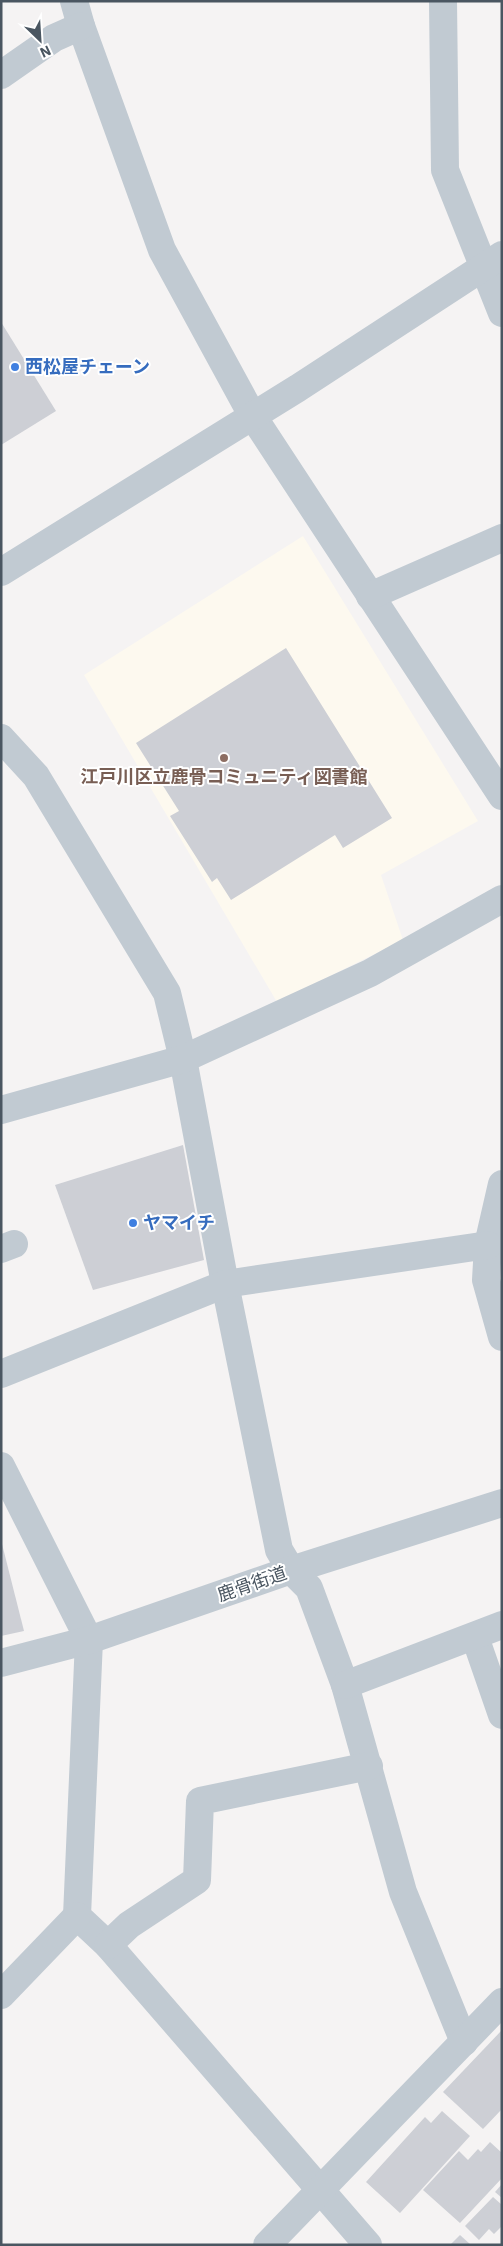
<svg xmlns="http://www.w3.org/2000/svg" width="503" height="2246" viewBox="0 0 503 2246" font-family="'IBM Plex Sans','Noto Sans JP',sans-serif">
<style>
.commercial{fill:#fdf9ef}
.building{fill:#cdcfd5}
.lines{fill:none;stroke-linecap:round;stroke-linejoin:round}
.minor{stroke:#c1cad2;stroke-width:28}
.shop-dot{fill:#3f7fe0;stroke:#fff;stroke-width:2}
.education-dot{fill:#8d6e63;stroke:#fff;stroke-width:2}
.labels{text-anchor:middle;stroke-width:4;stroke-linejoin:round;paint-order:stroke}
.shop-label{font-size:18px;font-weight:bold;fill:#366cbe;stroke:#fff;text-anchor:start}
.education-label{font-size:18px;font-weight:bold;fill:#785e54;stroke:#fff}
.street-label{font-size:18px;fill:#4a5661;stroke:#fff}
</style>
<rect width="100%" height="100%" fill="#f5f3f3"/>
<polygon class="commercial" points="303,536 478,821 381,875 403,940 277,1002 84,675"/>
<g class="building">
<polygon points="1,322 56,411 1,445"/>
<polygon points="286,648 392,818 343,848 335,835 231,900 217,878 212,882 170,816 179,811 136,743"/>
<polygon points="183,1145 204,1260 93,1290 55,1185"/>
<polygon points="1,1540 24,1631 1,1636"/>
<polygon points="502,2030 502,2109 483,2129 443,2092"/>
<polygon points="442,2111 470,2136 400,2213 366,2182 425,2117 431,2123"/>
<polygon points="490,2142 502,2153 502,2178 460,2223 423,2190 459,2151 468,2160 478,2149 481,2152"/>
<polygon points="502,2184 502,2198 495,2192"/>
<polygon points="493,2197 502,2205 502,2226 494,2234 489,2229 479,2240 465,2226"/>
<polygon points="460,2235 471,2245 450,2245"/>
</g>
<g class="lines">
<g class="minor">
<polyline points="74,1 81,26 162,250 252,415 502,796"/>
<polyline points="443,1 445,170 502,313"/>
<polyline points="1,75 54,38 81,26"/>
<polyline points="1,572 298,388 502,255"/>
<polyline points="370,596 502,538"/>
<polyline points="1,738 36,776 167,993 183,1059 225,1284 279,1550 291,1570 309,1588 345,1685 403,1892 464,2042"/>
<polyline points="1,1110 183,1059 370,973 502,899"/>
<polyline points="502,1184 488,1245 486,1280 502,1337"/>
<polyline points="1,1249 14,1244"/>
<polyline points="1,1374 225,1284 488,1245"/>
<polyline points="1,1466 89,1640 77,1916 108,1945 368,2245"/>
<polyline points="475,1637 502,1715"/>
<polyline points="1,1663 89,1640 291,1570 502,1503"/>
<polyline points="345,1685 502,1625"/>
<polyline points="108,1945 129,1925 197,1880 200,1801 369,1766"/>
<polyline points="1,1995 77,1916"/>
<polyline points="267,2245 502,2002"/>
</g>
</g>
<g class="shop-dot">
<circle cx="15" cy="367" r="5"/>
<circle cx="133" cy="1223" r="5"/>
</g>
<circle class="education-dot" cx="224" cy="758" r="5"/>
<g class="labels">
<g class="shop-label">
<text x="25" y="373">西松屋チェーン</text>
<text x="143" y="1229">ヤマイチ</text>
</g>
<g class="education-label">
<text x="224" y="783">江戸川区立鹿骨コミュニティ図書館</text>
</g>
<g class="street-label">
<text transform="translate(252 1584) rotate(-19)" y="6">鹿骨街道</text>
</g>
</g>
<rect width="503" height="2246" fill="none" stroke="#4a5661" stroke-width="5"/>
<g transform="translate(40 40) rotate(155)" stroke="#ffffff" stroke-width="4" paint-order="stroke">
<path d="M0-4L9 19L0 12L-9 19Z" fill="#4a5661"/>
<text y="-8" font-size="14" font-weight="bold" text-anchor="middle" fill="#4a5661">N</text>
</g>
</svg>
